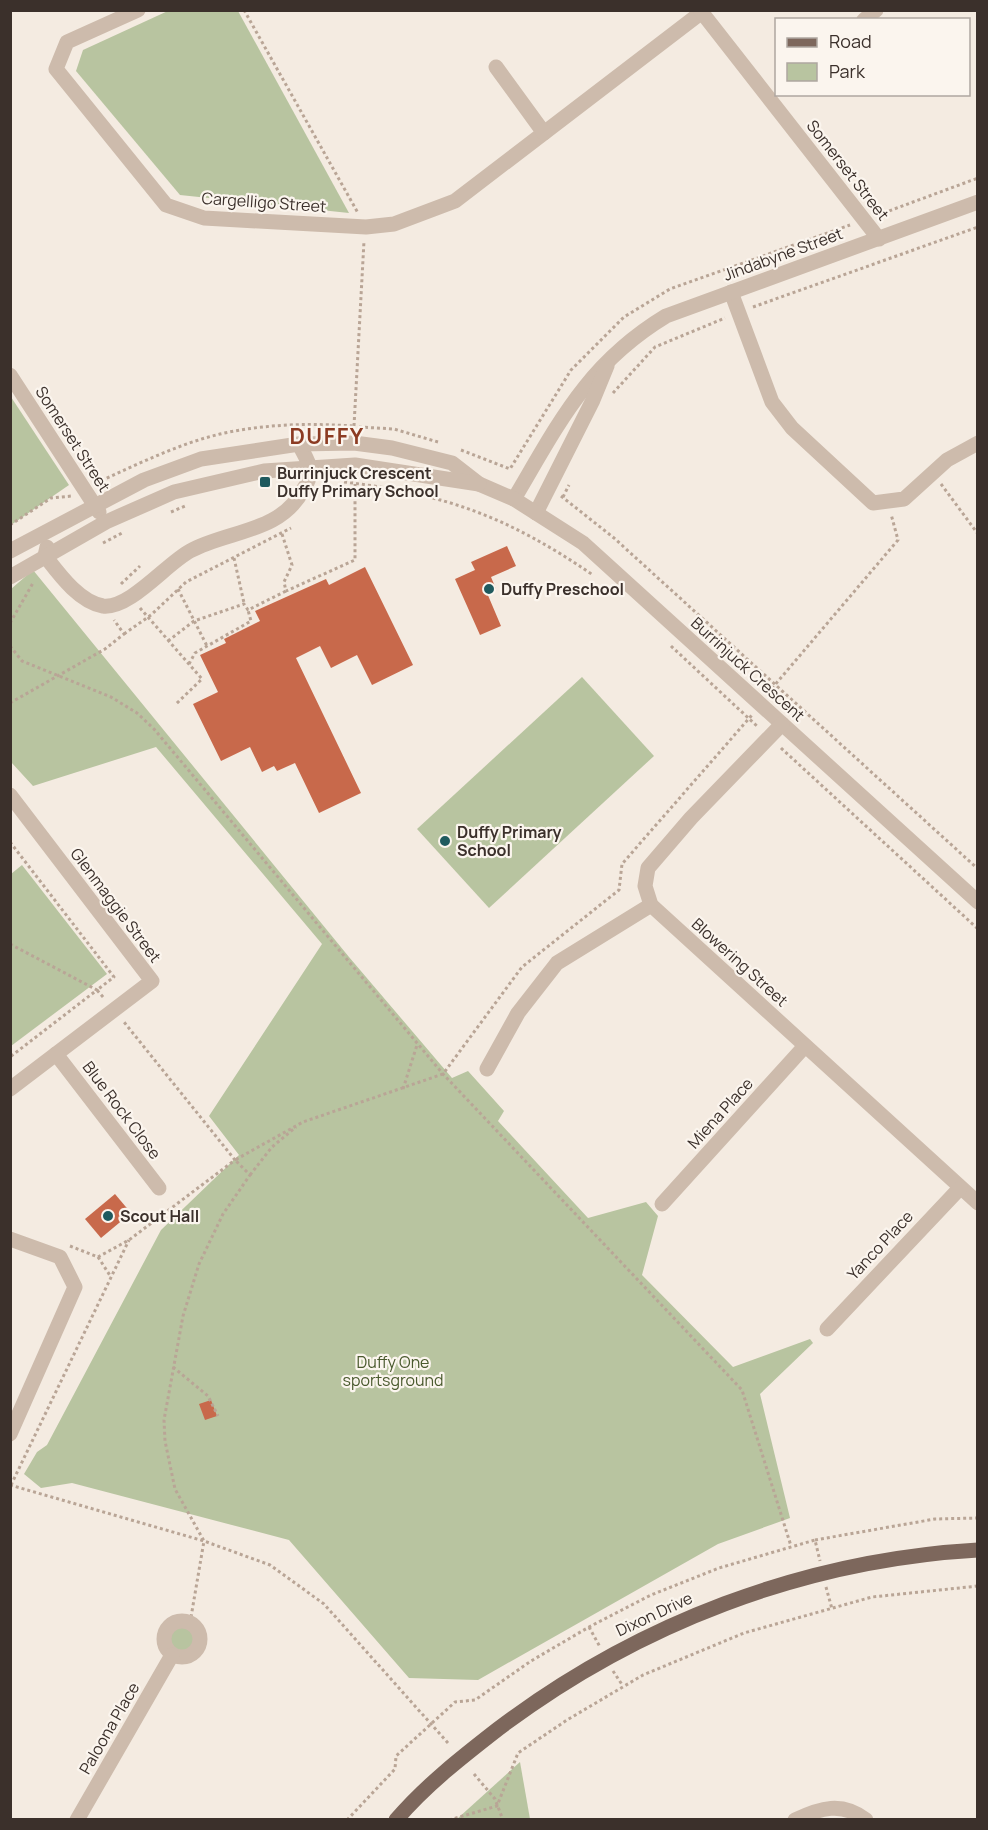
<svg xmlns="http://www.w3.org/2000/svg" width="988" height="1830" viewBox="0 0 988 1830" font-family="Manrope,sans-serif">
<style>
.green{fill:#b8c4a0}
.building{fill:#c8694b}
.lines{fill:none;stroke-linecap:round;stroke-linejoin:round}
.path{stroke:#b9a596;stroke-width:3;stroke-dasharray:3 3;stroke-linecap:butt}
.minor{stroke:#cdbbac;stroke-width:15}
.major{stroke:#7d675c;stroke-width:15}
.poi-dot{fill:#1f5a5e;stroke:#fbf5ee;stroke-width:2}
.labels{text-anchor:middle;stroke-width:4.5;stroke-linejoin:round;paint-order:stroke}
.street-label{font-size:16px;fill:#3b302b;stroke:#fbf5ee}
.poi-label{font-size:16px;font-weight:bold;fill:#3b302b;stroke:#fbf5ee;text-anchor:start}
.park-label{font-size:16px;fill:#4a5a2e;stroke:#fbf5ee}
.district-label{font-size:22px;font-weight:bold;letter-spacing:1.5px;fill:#8c3b22;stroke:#fbf5ee}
</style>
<rect width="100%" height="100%" fill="#f4ebe1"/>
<g class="green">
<polygon points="170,10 238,11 349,213 180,195 76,71 83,50"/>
<polygon points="11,397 69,485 11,525 10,525"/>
<polygon points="33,570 349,957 452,1078 468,1071 504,1111 498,1121 588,1218 646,1202 658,1216 642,1275 733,1367 810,1339 813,1343 760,1394 790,1518 718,1544 478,1680 409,1678 289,1540 72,1483 41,1488 24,1474 37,1452 47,1445 161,1230 239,1155 209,1116 322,944 156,747 33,786 11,762 11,589"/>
<polygon points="582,677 654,756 489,908 417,829"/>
<polygon points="22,865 107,974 11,1046 11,874"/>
<circle cx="182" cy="1639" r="17"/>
<polygon points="520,1762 530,1819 457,1819"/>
</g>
<g class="building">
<polygon points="507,546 516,566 491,577 496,589 487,593 501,626 480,635 455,579 475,570 471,562"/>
<polygon points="365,567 413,665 372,685 357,655 331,668 320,646 296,658 361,793 319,813 295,763 277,771 274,766 262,772 250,747 221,761 193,704 218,692 200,655 226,643 224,639 260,621 255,611 326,579 329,585"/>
<polygon points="115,1194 131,1213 101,1238 85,1219"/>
<polygon points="211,1400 217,1416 205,1420 199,1404"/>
</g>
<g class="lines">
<g class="path">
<polyline points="244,10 358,213"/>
<polyline points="878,215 978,178"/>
<polyline points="753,307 978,227"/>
<polyline points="613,393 655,347 725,318"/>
<polyline points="354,426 364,241"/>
<polyline points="359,427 394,429 438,442"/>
<polyline points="461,450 510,469 571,370 624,317 670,289 850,225"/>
<path d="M 344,482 C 446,494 508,517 593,575"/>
<path d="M 96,483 C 136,465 178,444 220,434 C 264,424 309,423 353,426"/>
<polyline points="941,484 978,534"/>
<polyline points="561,496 614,538 978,869"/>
<polyline points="563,497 569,485"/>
<polyline points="171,512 185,506"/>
<polyline points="10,525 51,498 72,496"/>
<polyline points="282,534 292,565 284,582 286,591 355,560 355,484"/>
<polyline points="103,543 124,532"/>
<polyline points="234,558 244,603"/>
<polyline points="121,584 140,566"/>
<polyline points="178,589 207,646"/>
<polyline points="140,608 202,679 176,704"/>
<polyline points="10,623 33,583"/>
<polyline points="124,634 151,615 186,582 291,528"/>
<polyline points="168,641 194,621 244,604 248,610 286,591"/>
<polyline points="10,646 22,661 111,697 137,713 154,729 443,1074 742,1390 791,1546"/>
<polyline points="671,646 758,727"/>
<polyline points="189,664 195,653 251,621 248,610"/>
<polyline points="768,693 898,540 891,514"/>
<polyline points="10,703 105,649 124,634 114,620"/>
<polyline points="781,748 978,929"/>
<polyline points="10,842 114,977 97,990 104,998"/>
<polyline points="10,944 97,990 10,1057"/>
<polyline points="403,1089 417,1045"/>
<polyline points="250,1175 272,1147 296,1127"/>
<polyline points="70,1246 98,1257 129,1240 235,1160 124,1022"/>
<polyline points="98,1257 111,1277"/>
<polyline points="173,1367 208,1396 218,1416"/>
<polyline points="10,1485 204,1541 270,1565 324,1604 448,1743"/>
<polyline points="11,1485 129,1240"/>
<polyline points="815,1540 935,1519 978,1518"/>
<polyline points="826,1587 832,1609"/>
<polyline points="190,1623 204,1541 175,1489 165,1441 164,1420 183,1316 199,1264 223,1214 250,1175 235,1160 303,1122 443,1074 522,967 619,890 622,864 752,715"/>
<polyline points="589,1627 600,1647"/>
<polyline points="613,1671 623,1686"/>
<polyline points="474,1774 495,1799 503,1820"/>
<polyline points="347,1820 395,1769 396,1756 455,1702 475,1700 531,1661 589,1627 651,1595 719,1568 815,1540 820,1561"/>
<polyline points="449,1820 497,1806 518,1753 567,1720 643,1675 744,1633 872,1597 978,1586"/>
</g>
<g class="minor">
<polyline points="138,10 67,42 56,69 166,205 204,218 366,227 394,224 455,201 702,12"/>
<polyline points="700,10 879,239"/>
<polyline points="864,20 876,10"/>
<polyline points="496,67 544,133"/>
<polyline points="731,292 772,402 792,428 873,503 904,499 947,460 978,443"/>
<polyline points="10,375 99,512"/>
<path d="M 514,499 C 559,423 587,364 666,316 L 978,202"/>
<polyline points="536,513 593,400 607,366"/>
<path d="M 47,547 L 45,556 C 59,574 79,602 103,606 C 130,609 166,564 190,551 C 229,530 280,533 303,490 C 307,484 311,476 310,469 C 309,461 302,451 299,444"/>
<polyline points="10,551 144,480 201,459 299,444 354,443 392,448 452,463 479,484 514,499 583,543 978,902"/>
<polyline points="10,577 106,522 174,492 264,471 355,465 479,484"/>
<polyline points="782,724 691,818 648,868 645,886 651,905 978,1203"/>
<polyline points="10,795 152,981 10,1089"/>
<polyline points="56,1054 159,1188"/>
<polyline points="487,1069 518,1013 557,963 651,905"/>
<polyline points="662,1204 805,1046"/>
<polyline points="10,1239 60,1257 75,1287 10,1434"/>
<polyline points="827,1329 960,1188"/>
<circle cx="182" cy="1639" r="18"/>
<polyline points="77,1820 172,1655"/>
<path d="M 795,1820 C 820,1808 842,1801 866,1820"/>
</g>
<path class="major" d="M 396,1820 C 426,1785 462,1757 498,1729 C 637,1624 803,1560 978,1550"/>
</g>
<g class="poi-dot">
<rect x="259" y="476" width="12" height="12" rx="3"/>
<circle cx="489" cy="589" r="6"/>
<circle cx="445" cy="841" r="6"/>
<circle cx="108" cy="1216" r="6"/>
</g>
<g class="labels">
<g class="street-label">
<text transform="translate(848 170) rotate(52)" y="6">Somerset Street</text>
<text transform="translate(264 202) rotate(4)" y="6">Cargelligo Street</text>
<text transform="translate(783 254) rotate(-20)" y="6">Jindabyne Street</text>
<text transform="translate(73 439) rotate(57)" y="6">Somerset Street</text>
<text transform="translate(748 669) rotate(42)" y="6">Burrinjuck Crescent</text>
<text transform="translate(116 905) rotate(53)" y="6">Glenmaggie Street</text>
<text transform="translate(740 962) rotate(42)" y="6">Blowering Street</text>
<text transform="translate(122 1110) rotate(53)" y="6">Blue Rock Close</text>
<text transform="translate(720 1113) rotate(-48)" y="6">Miena Place</text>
<text transform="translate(880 1245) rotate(-47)" y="6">Yanco Place</text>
<text transform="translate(654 1614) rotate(-25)" y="6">Dixon Drive</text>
<text transform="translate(109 1728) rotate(-60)" y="6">Paloona Place</text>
</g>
<g class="poi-label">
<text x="277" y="479">Burrinjuck Crescent<tspan x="277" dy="18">Duffy Primary School</tspan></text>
<text x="501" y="595">Duffy Preschool</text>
<text x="457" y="838">Duffy Primary<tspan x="457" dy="18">School</tspan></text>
<text x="120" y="1222">Scout Hall</text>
</g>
<g class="park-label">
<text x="393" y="1368">Duffy One<tspan x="393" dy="18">sportsground</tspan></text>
</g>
<g class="district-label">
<text x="327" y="444">DUFFY</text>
</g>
</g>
<rect width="988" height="1830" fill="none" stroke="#3b302b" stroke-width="24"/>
<rect x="775" y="18" width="195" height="78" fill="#fbf5ee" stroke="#aea6a0" stroke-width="1.5"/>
<rect x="787" y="38" width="30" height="9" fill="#7d675c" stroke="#aea6a0" stroke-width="1.5"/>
<text x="829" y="48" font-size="18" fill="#3b302b">Road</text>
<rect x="787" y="63" width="30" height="18" fill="#b8c4a0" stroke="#aea6a0" stroke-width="1.5"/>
<text x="829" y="78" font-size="18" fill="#3b302b">Park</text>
</svg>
